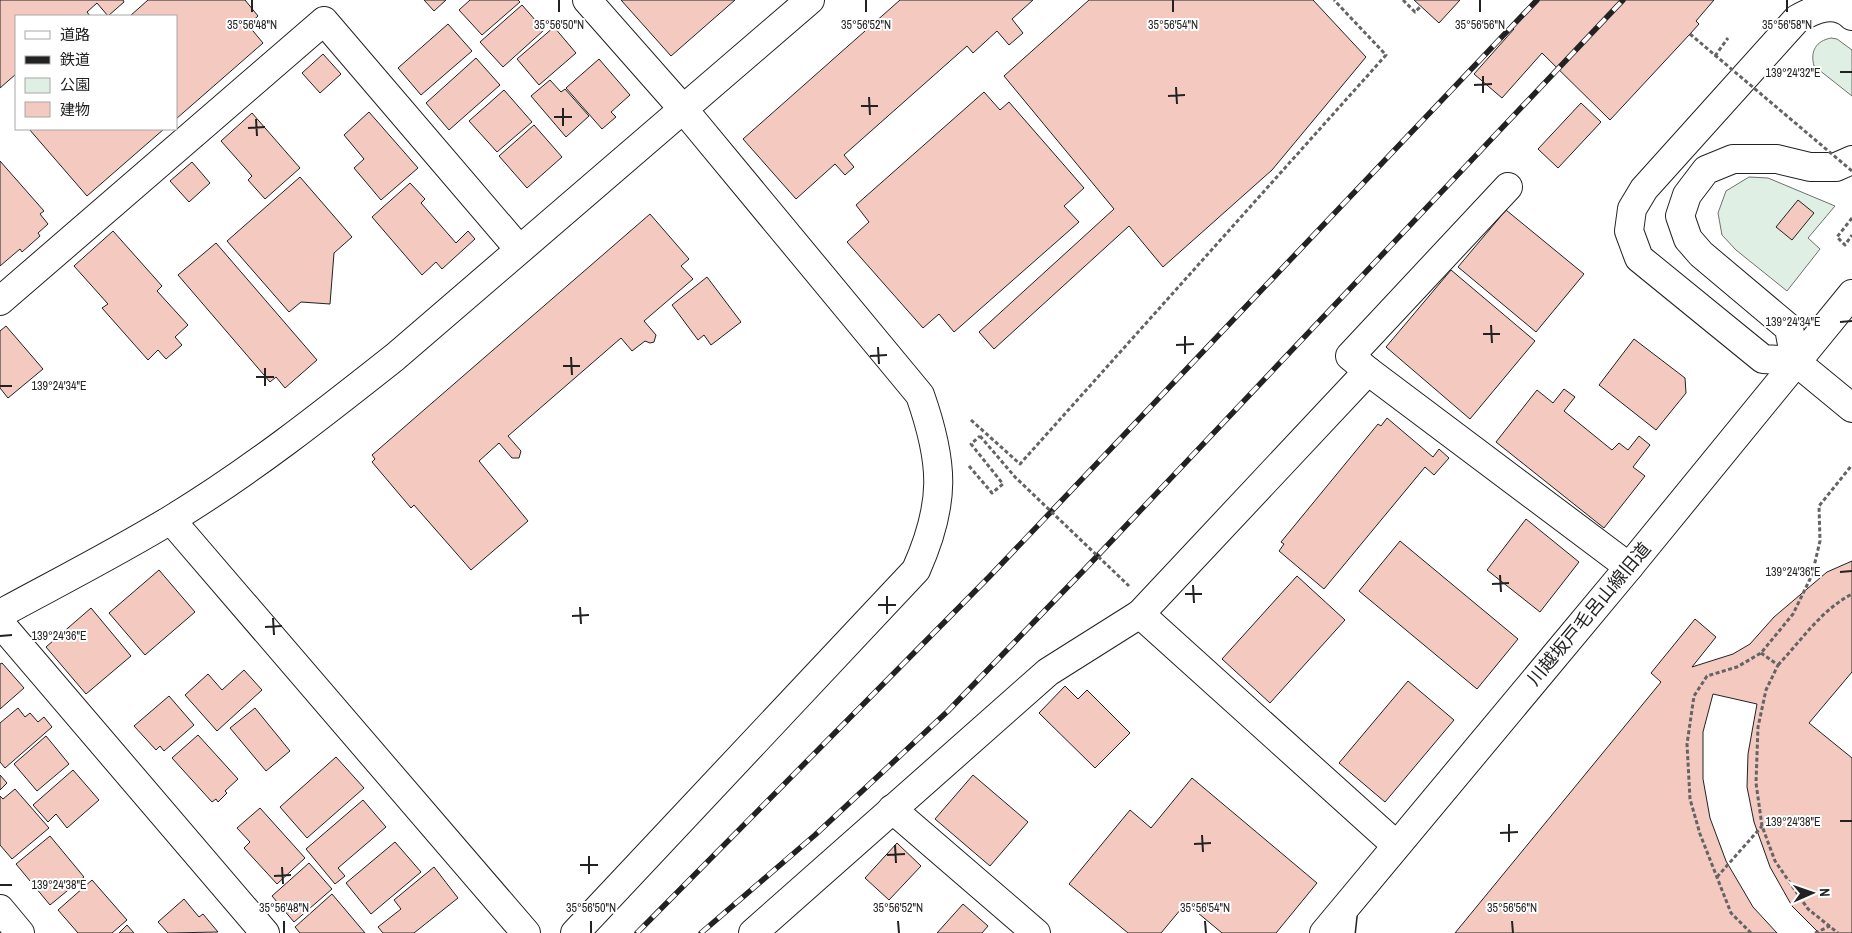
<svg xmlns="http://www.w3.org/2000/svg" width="1852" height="933" viewBox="0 0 1852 933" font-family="'Archivo Narrow','Noto Sans JP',sans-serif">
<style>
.green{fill:#e0efe3;stroke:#6f6f6f}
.building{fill:#f3c9c0;stroke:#222}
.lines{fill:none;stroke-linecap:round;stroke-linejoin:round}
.service-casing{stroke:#222;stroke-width:18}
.minor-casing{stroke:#222;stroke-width:30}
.tertiary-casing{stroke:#222;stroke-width:30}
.path{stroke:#646464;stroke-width:3;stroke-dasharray:4 2.5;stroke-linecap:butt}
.service{stroke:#fff;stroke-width:15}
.minor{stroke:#fff;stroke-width:28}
.tertiary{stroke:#fff;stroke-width:28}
.rail-casing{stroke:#222;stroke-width:5.5}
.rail{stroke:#fff;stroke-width:4;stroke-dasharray:11;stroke-linecap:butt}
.path-bridge{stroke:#646464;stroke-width:3;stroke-dasharray:4 2.5;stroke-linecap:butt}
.ticks{fill:none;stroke:#222;stroke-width:2}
.labels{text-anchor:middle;stroke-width:4;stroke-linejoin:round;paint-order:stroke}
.street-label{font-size:18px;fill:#222;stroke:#fff}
.ticks-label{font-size:12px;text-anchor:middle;fill:#222;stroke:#fff;stroke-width:4;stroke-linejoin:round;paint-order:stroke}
</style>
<rect width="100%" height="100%" fill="#fff"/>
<g class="green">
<path d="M 1831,38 L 1837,39 L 1852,50 L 1852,96 L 1814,66 C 1810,51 1816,41 1831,38 Z"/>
<polygon points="1749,177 1768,178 1835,206 1808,238 1820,249 1787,291 1736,250 1722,235 1718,213 1726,191"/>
</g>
<g class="building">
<polygon points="0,0 123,0 124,2 108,16 97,3 87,12 90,16 16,16 16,74 0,88"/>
<polygon points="148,0 245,0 258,16 248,25 263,43 176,119 176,16 130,16"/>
<polygon points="424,0 446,0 434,11"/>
<polygon points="470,0 518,0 520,2 482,35 459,10"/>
<polygon points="621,0 735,0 671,56"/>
<polygon points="900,0 1033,0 1012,19 1023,33 1009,45 997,31 973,53 967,46 844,155 854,167 845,175 835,164 796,199 743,139"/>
<polygon points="1089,0 1313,0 1366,57 1272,170 1163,267 1129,226 994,349 979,332 1114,209 1004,76"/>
<polygon points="1414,0 1460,0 1439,23"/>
<polygon points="1537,0 1714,0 1696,21 1699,24 1690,34 1610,120 1542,53 1502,98 1474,74 1514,29 1511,27"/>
<polygon points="522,5 544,30 503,67 480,42"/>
<polygon points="448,24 472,51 421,95 398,68"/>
<polygon points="554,27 576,53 539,85 517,59"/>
<polygon points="323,54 341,74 320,93 302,73"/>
<polygon points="476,58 500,85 449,130 426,103"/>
<polygon points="599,59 630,95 611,112 616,117 602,129 566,88"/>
<polygon points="550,80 561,92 565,89 589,116 566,137 531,96"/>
<polygon points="504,90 532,122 497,152 469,121"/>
<polygon points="984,92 1000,110 1009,102 1084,188 1064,206 1079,222 954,332 939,314 923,328 847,242 869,222 856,205"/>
<polygon points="1581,103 1601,122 1558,168 1538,149"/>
<polygon points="369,112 418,168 381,200 354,168 364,159 344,135"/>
<polygon points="252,113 300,168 265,199 248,180 252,176 221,141"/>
<polygon points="534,125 562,157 527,188 499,156"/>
<polygon points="29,129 164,129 87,196"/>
<polygon points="0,161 44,211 40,214 48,224 38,233 40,236 22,252 20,249 0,266"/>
<polygon points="192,162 210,183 189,202 170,181"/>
<polygon points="300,177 352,237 334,253 330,304 301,302 289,312 227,241"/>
<polygon points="410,183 425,199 421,203 456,243 468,231 475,239 442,269 436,262 422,275 372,217"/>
<polygon points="1798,200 1814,213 1792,240 1776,227"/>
<polygon points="1506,210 1584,274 1536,332 1458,267"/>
<polygon points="650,214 689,259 681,266 693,279 644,321 656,335 654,342 650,343 645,341 632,351 621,338 508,436 521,451 519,458 512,458 499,443 479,461 528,521 471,570 414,505 411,508 372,462 375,459 372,455"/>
<polygon points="113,231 162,286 157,291 188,325 175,337 182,345 166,359 158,350 148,360 102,308 108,304 74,266"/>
<polygon points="216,243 317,360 285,388 276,377 270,382 178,275"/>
<polygon points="1451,270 1535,341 1470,419 1386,347"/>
<polygon points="707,277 741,322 711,345 704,335 698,340 672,305"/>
<polygon points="6,326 43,369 8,398 0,388 0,331"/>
<polygon points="1634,339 1685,378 1686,393 1656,430 1599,385"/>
<polygon points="1564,389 1575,397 1564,411 1612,450 1619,443 1628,450 1639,436 1650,445 1633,467 1645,476 1604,528 1496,442 1537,390 1553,403"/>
<polygon points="1387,418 1433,457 1439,449 1449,458 1434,475 1425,467 1324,589 1279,551 1284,544 1281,542 1378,424 1381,426"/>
<polygon points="1526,519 1579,562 1540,612 1487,570"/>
<polygon points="1400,541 1518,639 1477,689 1359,591"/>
<polygon points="1852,561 1852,672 1809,723 1852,758 1852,933 1819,933 1792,906 1770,867 1754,822 1747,787 1748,754 1757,704 1713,694 1703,732 1703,779 1710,818 1726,861 1753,907 1777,933 1455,933 1661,682 1651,673 1695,619 1716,637 1692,667 1733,654 1750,644 1774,617 1827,572"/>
<polygon points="159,570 195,612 145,655 109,613"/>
<polygon points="1297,576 1345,620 1270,703 1222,659"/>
<polygon points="91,608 131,656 86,694 46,647"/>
<polygon points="2,663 24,688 0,709 0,664"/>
<polygon points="244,670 262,690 217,731 185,695 208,674 222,690"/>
<polygon points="1408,681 1454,720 1385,802 1339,763"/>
<polygon points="1065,686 1078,699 1087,690 1130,733 1095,768 1039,713"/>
<polygon points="169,696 194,725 164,751 160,746 156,750 134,726"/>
<polygon points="18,708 25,717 30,713 38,722 44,717 52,727 5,768 0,762 0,723"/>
<polygon points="255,708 290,751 266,771 230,728"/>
<polygon points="198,735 238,779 225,791 227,793 218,802 216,799 212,802 172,758"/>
<polygon points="46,736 69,764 37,791 14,764"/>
<polygon points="336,757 364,788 307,838 280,807"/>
<polygon points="73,770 99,800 67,828 56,814 48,822 33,805"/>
<polygon points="0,775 7,783 0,790"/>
<polygon points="973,775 1028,822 990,866 935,819"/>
<polygon points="1192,778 1317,883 1276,933 1222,933 1186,903 1161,933 1128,933 1069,884 1130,810 1151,828"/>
<polygon points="15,789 49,828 12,859 0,845 0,796 3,799"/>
<polygon points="363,800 386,827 338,868 345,876 335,884 306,849"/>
<polygon points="260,808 305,858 277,884 244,848 250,842 237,828"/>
<polygon points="50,836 84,877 50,905 16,864"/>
<polygon points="395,842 421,872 371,914 346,883"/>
<polygon points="897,843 921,866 889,900 865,878"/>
<polygon points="309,863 332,889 294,922 272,896"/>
<polygon points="434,867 458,898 414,933 383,933 378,927 401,909 394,900"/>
<polygon points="92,880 127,920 112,933 78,933 58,910"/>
<polygon points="332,894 365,933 300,933 295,927"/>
<polygon points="184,899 199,917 203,914 218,932 168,933 158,922"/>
<polygon points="963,904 988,926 982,933 937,933"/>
<polygon points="127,925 134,933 119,933"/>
</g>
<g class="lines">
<defs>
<polyline id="service" points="1347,933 1350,905"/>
<g id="minor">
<polyline points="0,301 324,21 519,249"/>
<polyline points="1368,371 1350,356 1508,187"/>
<polyline points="171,520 526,933"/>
<polyline points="1140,614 1396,845"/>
<polyline points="0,623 265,933"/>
<polyline points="892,809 1036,933"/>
<polyline points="0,909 20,933"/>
<path d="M 575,933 L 916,570 C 946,503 944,463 920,395 L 684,110"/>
<polyline points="753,933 1048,672 1140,614 1368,371 1629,567"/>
</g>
<g id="tertiary">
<polyline points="587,0 684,110"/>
<path d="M 1852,16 C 1835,0 1815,9 1797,19 L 1644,189 L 1632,209 L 1629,231 L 1639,258 L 1763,359 L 1795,361 L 1852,408"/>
<polyline points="1795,361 1789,328 1701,254 1688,239 1680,216 1687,195 1706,170 1733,159 1777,159 1810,167 1836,167 1852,160"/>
<path d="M 0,614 C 57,583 116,553 172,519 C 251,471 323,414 395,357 L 810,0"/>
<polyline points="1324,933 1629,567 1852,294"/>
</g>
</defs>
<use href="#service" class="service-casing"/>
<use href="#minor" class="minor-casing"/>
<use href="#tertiary" class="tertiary-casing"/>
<g class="path">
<polyline points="1403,0 1415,12 1421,6"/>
<polyline points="1715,56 1728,38"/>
<polyline points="1852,218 1837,237 1845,245 1852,235"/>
<polyline points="971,420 1020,464 1386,55 1334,0"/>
<polyline points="969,466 992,493 1003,484 971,444 980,436"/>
<polyline points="1761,653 1778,665 1766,690 1758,727 1756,783 1762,826 1775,861 1808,909 1838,933"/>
<path d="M 1778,665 C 1801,641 1821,610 1852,594"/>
<polyline points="1717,877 1762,826"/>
<polyline points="1751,933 1731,913 1700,834 1690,799 1687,744 1694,696 1707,676 1737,667 1761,653 1793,614 1812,575 1820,541 1819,506 1852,465"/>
<polyline points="1815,933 1830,926"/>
</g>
<use href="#service" class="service"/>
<use href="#minor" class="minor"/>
<use href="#tertiary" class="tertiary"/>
<defs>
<g id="rail">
<polyline points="637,933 990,576 1537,0"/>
<polyline points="701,933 815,835 948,711 1085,569 1623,0"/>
</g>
</defs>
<use href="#rail" class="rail-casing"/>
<use href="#rail" class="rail"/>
<g class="path-bridge">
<polyline points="1690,34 1852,171"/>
<polyline points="980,436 1015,477 1129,586"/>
</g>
</g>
<path class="ticks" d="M 252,0 L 252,12M 559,0 L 559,12M 866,0 L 866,12M 1173,0 L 1173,12M 1480,0 L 1480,12M 1787,0 L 1787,12M 1840,72 L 1852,72M 1483,76 L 1483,93M 1474,85 L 1492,84M 1176,87 L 1177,104M 1168,96 L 1185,95M 869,97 L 870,115M 861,106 L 878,106M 563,108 L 563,126M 554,117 L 572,117M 256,119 L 257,136M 248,128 L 265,127M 1840,322 L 1852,321M 1491,325 L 1492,343M 1483,334 L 1500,334M 1185,336 L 1185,354M 1176,345 L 1194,344M 878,347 L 879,364M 870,356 L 887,355M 571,357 L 572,375M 563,366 L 580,366M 265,368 L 265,386M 256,377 L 274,377M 0,386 L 12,386M 1840,572 L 1852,571M 1500,575 L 1501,592M 1492,584 L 1509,583M 1193,585 L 1194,603M 1185,594 L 1202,594M 887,596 L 887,614M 878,605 L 896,605M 580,607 L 581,624M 572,616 L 589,615M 273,618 L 274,635M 265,627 L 282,626M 0,636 L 12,635M 1840,821 L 1852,821M 1509,824 L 1509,842M 1500,833 L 1518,832M 1202,835 L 1203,852M 1194,844 L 1211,843M 895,845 L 896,863M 887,855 L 905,854M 589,856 L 589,874M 580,865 L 598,865M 282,867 L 283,884M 274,876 L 291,875M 0,885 L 12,885M 284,921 L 284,933M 591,921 L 591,933M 898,921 L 899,933M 1205,921 L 1206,933M 1512,921 L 1513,933"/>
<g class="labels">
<g class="street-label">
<text transform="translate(1589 614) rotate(-50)" y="6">川越坂戸毛呂山線旧道</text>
</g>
</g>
<g class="ticks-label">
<text x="252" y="29">35°56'48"N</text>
<text x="559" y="29">35°56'50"N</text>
<text x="866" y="29">35°56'52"N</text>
<text x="1173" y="29">35°56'54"N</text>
<text x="1480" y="29">35°56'56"N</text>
<text x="1787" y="29">35°56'58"N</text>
<text x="1793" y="77">139°24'32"E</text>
<text x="1793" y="326">139°24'34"E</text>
<text x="59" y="390">139°24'34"E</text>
<text x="1793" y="576">139°24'36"E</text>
<text x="59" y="640">139°24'36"E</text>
<text x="1793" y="826">139°24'38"E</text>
<text x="59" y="889">139°24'38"E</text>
<text x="284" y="912">35°56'48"N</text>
<text x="591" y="912">35°56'50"N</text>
<text x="898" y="912">35°56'52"N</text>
<text x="1205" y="912">35°56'54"N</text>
<text x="1512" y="912">35°56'56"N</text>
</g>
<rect x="15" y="15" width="162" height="115" fill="#ffffff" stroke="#a7a7a7"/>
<rect x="25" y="31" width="25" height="8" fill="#ffffff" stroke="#a7a7a7"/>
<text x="60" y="40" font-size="15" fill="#222222">道路</text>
<rect x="25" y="56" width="25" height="8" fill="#222222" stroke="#a7a7a7"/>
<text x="60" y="65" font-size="15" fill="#222222">鉄道</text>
<rect x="25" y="78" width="25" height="15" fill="#e0efe3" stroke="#a7a7a7"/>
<text x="60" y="90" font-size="15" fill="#222222">公園</text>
<rect x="25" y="102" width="25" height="15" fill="#f3c9c0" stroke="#a7a7a7"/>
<text x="60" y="115" font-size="15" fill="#222222">建物</text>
<g transform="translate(1812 893) rotate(88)" stroke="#ffffff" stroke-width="4" paint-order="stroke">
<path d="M0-4L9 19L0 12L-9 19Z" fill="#222222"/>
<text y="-8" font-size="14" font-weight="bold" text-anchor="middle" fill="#222222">N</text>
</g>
</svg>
